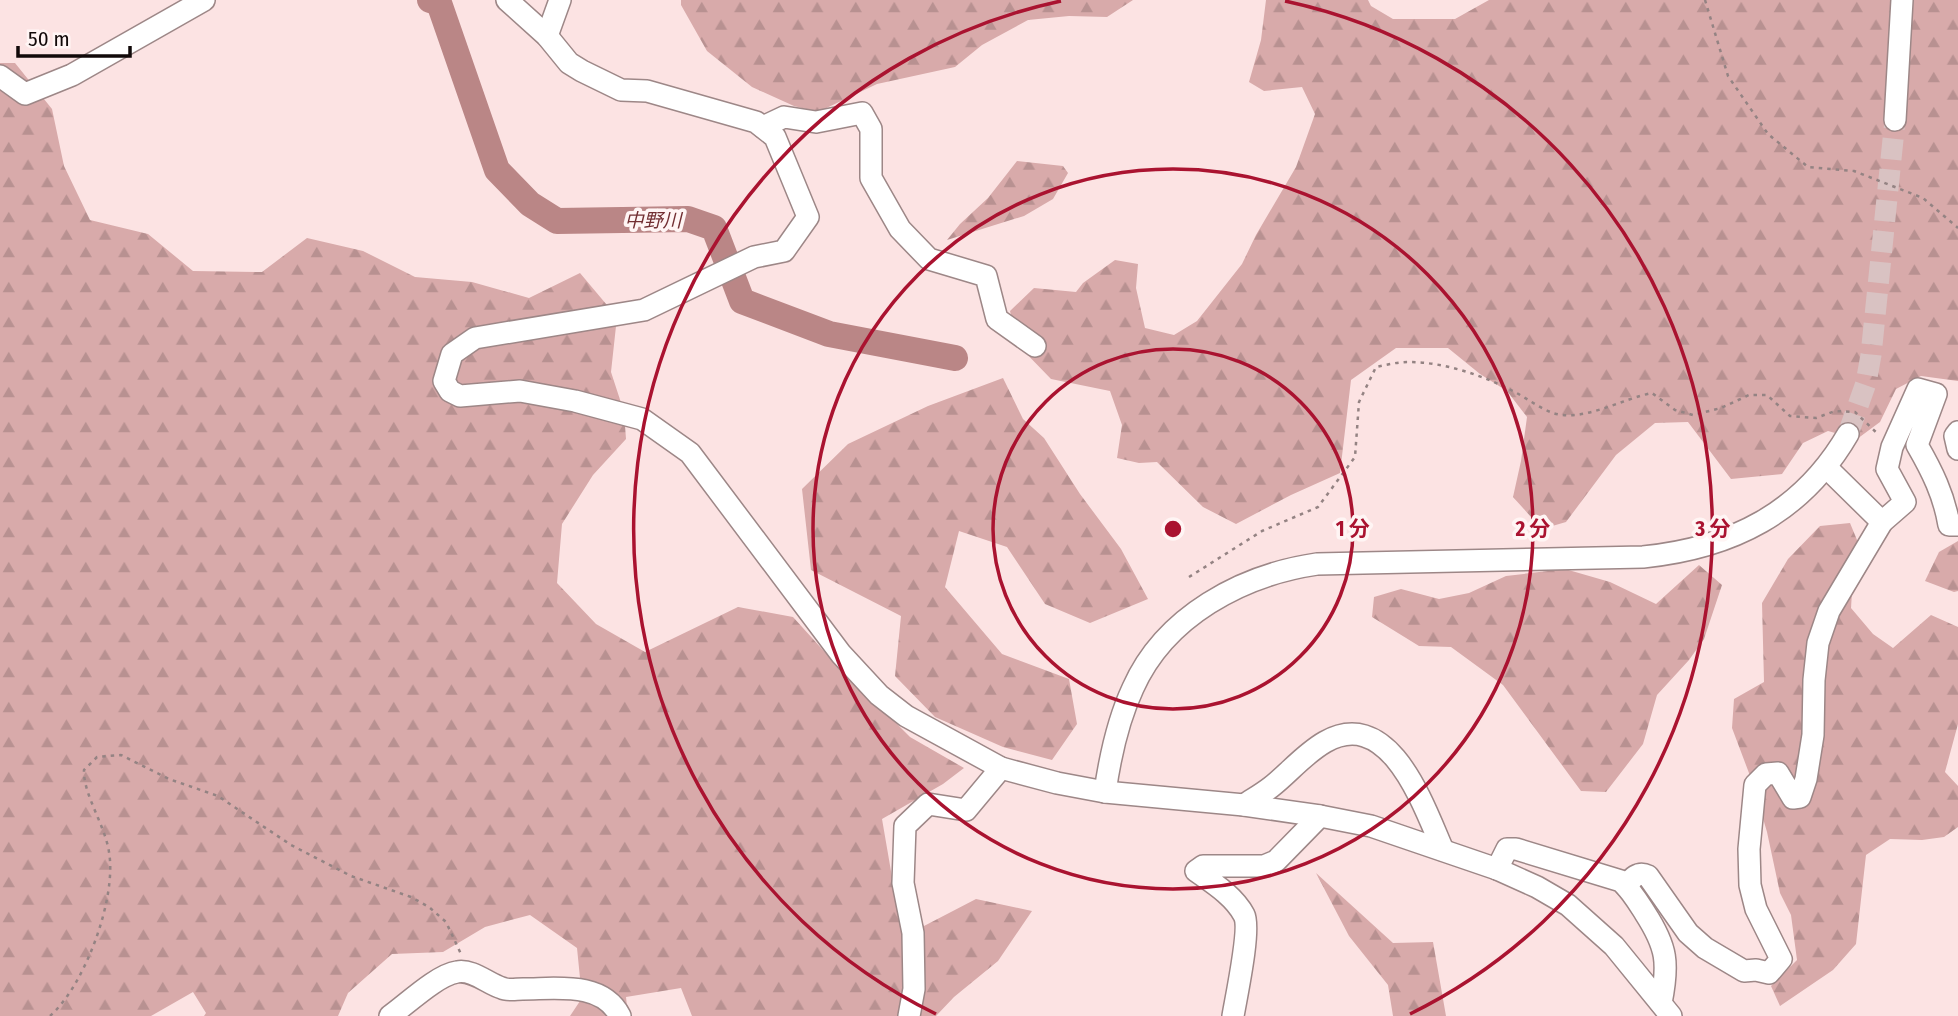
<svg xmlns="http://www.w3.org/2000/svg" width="1958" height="1016" viewBox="0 0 1958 1016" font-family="'Fira Sans Condensed','Noto Sans JP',sans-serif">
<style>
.forest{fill:url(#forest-firs)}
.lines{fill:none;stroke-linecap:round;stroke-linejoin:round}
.river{stroke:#ba8686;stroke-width:26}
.minor-tunnel{stroke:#d9c2c2;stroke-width:21;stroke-dasharray:21 10;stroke-linecap:butt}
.minor-casing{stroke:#9d8787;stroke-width:24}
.path{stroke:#948383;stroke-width:2.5;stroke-dasharray:3.5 5;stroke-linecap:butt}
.minor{stroke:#fff;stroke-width:21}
.ring{fill:none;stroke:#aa1330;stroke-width:3.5}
.labels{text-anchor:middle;stroke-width:7;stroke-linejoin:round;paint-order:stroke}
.water-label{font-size:19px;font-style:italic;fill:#722f32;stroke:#fff5f4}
.centre{fill:#aa1330;stroke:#fff5f4;stroke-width:3.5}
.ring-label{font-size:21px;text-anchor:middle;font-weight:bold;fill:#aa1330;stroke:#fff5f4;stroke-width:7;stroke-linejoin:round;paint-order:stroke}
</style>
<defs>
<pattern id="forest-firs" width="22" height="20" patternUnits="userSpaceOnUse" patternTransform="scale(1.75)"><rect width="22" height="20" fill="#d8aaaa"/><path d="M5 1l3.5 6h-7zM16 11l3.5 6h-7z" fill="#b89191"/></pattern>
</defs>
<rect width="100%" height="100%" fill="#fce3e3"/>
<g class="forest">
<polygon points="681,0 1133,0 1107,17 1069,16 1028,20 982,45 955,67 877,84 818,112 794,106 752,87 707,51 681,5"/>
<polygon points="1266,0 1368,0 1371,6 1393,19 1455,19 1489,0 1958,0 1958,381 1921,376 1896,389 1880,422 1857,439 1828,431 1803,443 1782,474 1731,479 1688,422 1655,423 1616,455 1566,522 1542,529 1513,497 1521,461 1527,417 1507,391 1480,374 1448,348 1396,348 1351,380 1340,473 1291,495 1236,524 1203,507 1157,462 1139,463 1117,458 1122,425 1110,391 1051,379 1018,345 1010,311 1034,288 1076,292 1083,283 1115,260 1138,264 1136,288 1145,328 1174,335 1197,321 1242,264 1256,235 1296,167 1315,114 1302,87 1264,91 1249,82 1261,40"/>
<polygon points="0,63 15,63 52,109 64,166 90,220 148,234 193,271 262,272 307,238 363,251 415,277 472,282 529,298 580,273 617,317 611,372 624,412 626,439 593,475 562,524 557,583 596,624 645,652 738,607 793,617 832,660 855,673 884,711 910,737 964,768 943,784 882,819 892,877 924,926 976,899 1032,911 998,961 954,997 936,1016 692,1016 681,988 626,997 628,1016 570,1016 582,998 577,948 530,915 485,927 443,952 392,954 348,993 338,1016 204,1016 206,1013 193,992 151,1016 0,1016"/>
<polygon points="1017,161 1063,166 1068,173 1053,199 1024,216 947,240 960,224 988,198"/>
<polygon points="1003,378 1023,419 1044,438 1080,494 1121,549 1148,599 1090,623 1045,604 1007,547 959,531 945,587 1002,654 1069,679 1077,724 1052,760 1003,747 935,717 895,676 901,616 811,570 802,489 848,444 928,406"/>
<polygon points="1850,523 1862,552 1853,576 1851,608 1873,634 1893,648 1931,615 1958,627 1958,724 1945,772 1958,786 1958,827 1944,837 1922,840 1890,839 1866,855 1856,944 1833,970 1780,1006 1771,986 1797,960 1791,915 1780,893 1767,832 1752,781 1732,728 1734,699 1764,682 1762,603 1788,559 1820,526"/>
<polygon points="1958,541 1958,591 1954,592 1925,581 1939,552"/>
<polygon points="1699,565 1722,585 1704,639 1689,660 1657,695 1643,744 1606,792 1581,791 1503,685 1451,647 1419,646 1372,617 1374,597 1401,589 1439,599 1469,593 1506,576 1565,569 1610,582 1656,604"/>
<polygon points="1316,873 1393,943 1433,942 1446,1016 1393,1016 1388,985 1349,936"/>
</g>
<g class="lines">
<polyline class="river" points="430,0 439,3 497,170 530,204 557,221 688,219 714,228 742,301 829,334 955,358"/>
<polyline class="minor-tunnel" points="1848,434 1866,383 1871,355 1895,120"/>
<defs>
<g id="minor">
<polyline points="507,0 547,36 569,63 582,71 621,90 647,91 756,122 775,137 808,217 784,251 754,257 644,310 475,338 452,354 444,381 450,391 460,396 520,391 575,401 642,419 690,453 841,654 879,695 906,716 1001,768 1057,783 1105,792 1244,805 1320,816 1371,826 1497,869 1537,887 1568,905 1614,946 1671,1016"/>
<polyline points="547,36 560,0"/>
<polyline points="0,76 25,94 72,75 204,0"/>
<polyline points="1895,120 1902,0"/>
<polyline points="763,127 784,117 816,122 862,113 871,129 871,178 900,229 929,259 986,276 997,319 1035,346"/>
<polyline points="1958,432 1955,436 1958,449"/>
<polyline points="1827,468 1882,522"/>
<path d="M 1105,792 C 1110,757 1118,720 1133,688 C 1165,616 1242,575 1317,564 L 1643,557 C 1732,548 1802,513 1848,434"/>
<path d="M 1244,805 C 1253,799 1262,794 1271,787 C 1289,773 1304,754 1325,742 C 1390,705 1424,807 1443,850"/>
<path d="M 1497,869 L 1507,849 L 1516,849 L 1621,881 C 1631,890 1638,902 1645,913 C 1667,947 1669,963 1661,1003"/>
<path d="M 1626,886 C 1632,878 1638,871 1648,876 L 1688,933 L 1705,948 L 1744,971 L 1756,970 L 1769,973 L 1781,959 L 1756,909 L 1750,885 L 1749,849 L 1755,785 L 1766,774 L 1778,773 L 1793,798 L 1800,797 L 1806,779 L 1813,735 L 1814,680 L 1818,643 L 1829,611 L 1882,522 L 1905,502 L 1887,469 L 1892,447 L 1918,389 L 1936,394 L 1917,445 C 1932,471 1944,495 1949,525 L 1958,525"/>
<path d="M 390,1016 C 407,1004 437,975 457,972 C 473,969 488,984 502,988 C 508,991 516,989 523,989 C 556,989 602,981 620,1016"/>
<polyline points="909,1016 914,989 913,933 903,883 905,826 928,804 966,810 1001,768"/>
<path d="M 1233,1016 C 1236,998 1251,928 1244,915 C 1234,896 1213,883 1196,871 L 1203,866 L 1264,866 L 1276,861 L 1320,816"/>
</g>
</defs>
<use href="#minor" class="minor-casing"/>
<g class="path">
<polyline points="1705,0 1728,76 1768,134 1808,167 1854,171 1923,198 1958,228"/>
<path d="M 1189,577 L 1262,531 L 1318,507 L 1355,457 L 1359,402 L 1376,367 C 1386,365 1397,362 1408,362 C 1443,362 1479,374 1511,390 C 1525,397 1539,408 1553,413 C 1582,423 1624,398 1652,393 L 1675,410 L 1693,415 L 1721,408 L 1749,395 L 1767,395 L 1790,416 L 1816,418 L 1835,411 L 1855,412 L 1879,435"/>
<path d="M 50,1016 C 85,985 117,898 109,852 C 105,825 83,794 84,770 L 97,757 L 121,755 L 169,779 L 218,796 L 291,845 L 351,876 L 411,897 L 429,907 L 446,922 L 461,954"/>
</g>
<use href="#minor" class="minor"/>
</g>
<g class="ring">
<circle cx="1173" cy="529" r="180"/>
<circle cx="1173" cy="529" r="360"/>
<path d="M936 1014A540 540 0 0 1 1061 1M1285 1A540 540 0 0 1 1410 1014"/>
</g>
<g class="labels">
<g class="water-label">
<text x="653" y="227">中野川</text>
</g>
</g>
<circle cx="1173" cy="529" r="10" class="centre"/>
<g class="ring-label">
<text x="1353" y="536">1 分</text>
<text x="1533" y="536">2 分</text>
<text x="1713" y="536">3 分</text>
</g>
<path d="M18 46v10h112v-10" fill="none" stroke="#110909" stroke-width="3.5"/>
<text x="28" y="46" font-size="21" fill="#110909" stroke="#fff5f4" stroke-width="5" paint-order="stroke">50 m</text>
</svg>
